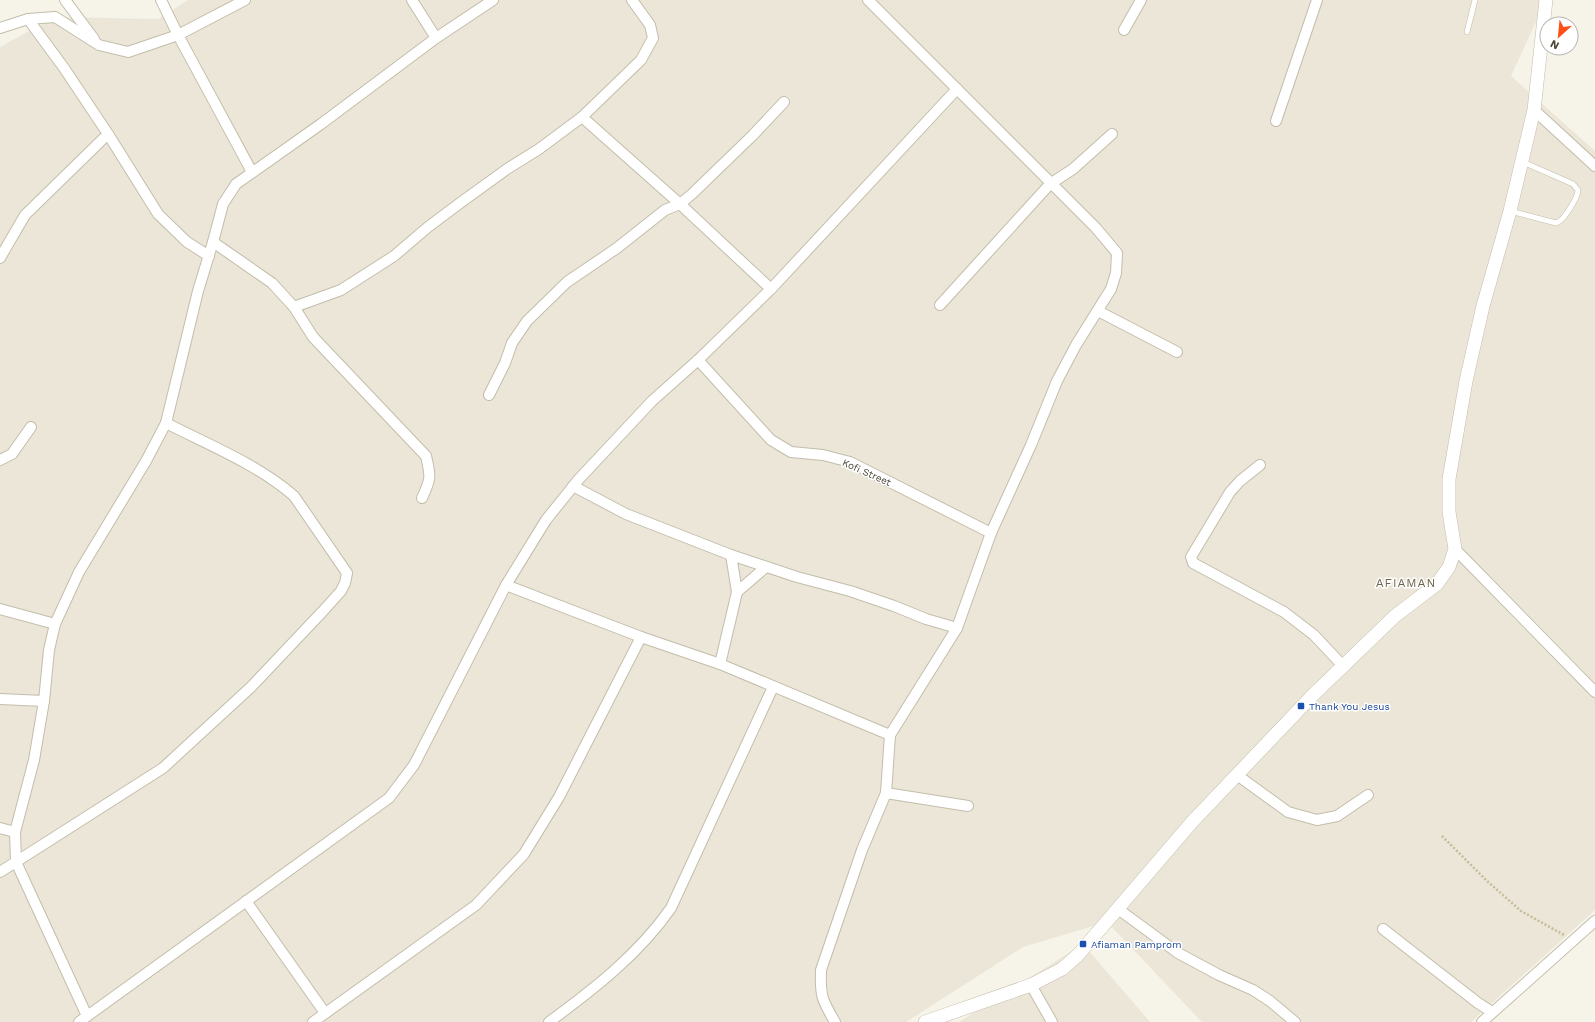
<svg xmlns="http://www.w3.org/2000/svg" width="1595" height="1022" viewBox="0 0 1595 1022" font-family="'Work Sans',sans-serif">
<style>
.residential{fill:#ebe6d7}
.lines{fill:none;stroke-linecap:round;stroke-linejoin:round}
.service-casing{stroke:#c3bdaa;stroke-width:6}
.minor-casing{stroke:#c3bdaa;stroke-width:12}
.tertiary-casing{stroke:#c3bdaa;stroke-width:14}
.path{stroke:#c7bb9a;stroke-width:2.5;stroke-dasharray:2 2;stroke-linecap:butt}
.service{stroke:#fff;stroke-width:5}
.minor{stroke:#fff;stroke-width:10}
.tertiary{stroke:#fff;stroke-width:13}
.transit-dot{fill:#1a4fb4;stroke:#fff;stroke-width:1.5}
.labels{text-anchor:middle;stroke-width:3;stroke-linejoin:round;paint-order:stroke}
.street-label{font-size:10px;fill:#4b4536;stroke:#fff}
.transit-label{font-size:10px;fill:#164399;stroke:#fff;text-anchor:start}
.quarter-label{font-size:12px;letter-spacing:1px;fill:#6f644c;stroke:#fff}
</style>
<rect width="100%" height="100%" fill="#f6f3e9"/>
<g class="residential">
<polygon points="188,0 1546,0 1511,76 1595,151 1595,910 1471,1022 1202,1022 1107,922 1023,947 906,1022 0,1022 0,47 55,17 158,19"/>
<polygon points="1083,944 1150,1022 959,1022"/>
</g>
<g class="lines">
<defs>
<g id="service">
<polyline points="1467,32 1475,0"/>
<path d="M 1510,211 L 1556,223 C 1564,221 1578,197 1578,190 L 1573,184 L 1523,162"/>
</g>
<g id="minor">
<polyline points="65,0 94,39"/>
<polyline points="161,0 178,35 252,172"/>
<polyline points="412,0 436,38"/>
<polyline points="0,28 28,19 55,17 99,45 128,52 178,35 245,0"/>
<polyline points="1124,30 1141,0"/>
<polyline points="1534,110 1595,166"/>
<polyline points="582,117 680,204 771,289"/>
<polyline points="1276,121 1317,0"/>
<polyline points="108,134 158,214 187,242 209,256"/>
<path d="M 213,242 L 272,283 L 294,307 L 313,337 L 426,456 C 431,477 431,479 422,498"/>
<polyline points="0,258 25,215 108,134 64,68 28,19"/>
<polyline points="940,305 1050,184 1073,169 1112,134"/>
<polyline points="294,307 341,290 394,256 428,227 460,203 507,169 539,149 582,117 641,60 653,38 650,25 632,0"/>
<polyline points="1098,311 1177,352"/>
<polyline points="698,360 771,440 791,452 823,455 850,462 991,533"/>
<polyline points="489,395 505,363 512,343 527,321 567,282 617,248 665,210 680,204 692,194 753,135 784,102"/>
<polyline points="0,460 12,454 31,427"/>
<polyline points="1260,465 1240,481 1230,492 1191,557 1193,563 1284,612 1314,635 1343,666"/>
<polyline points="573,486 626,514 731,555 797,577 850,591 894,606 926,619 957,628"/>
<polyline points="1455,549 1595,692"/>
<polyline points="731,555 737,592 766,567"/>
<polyline points="506,585 641,637 720,664 890,735"/>
<polyline points="0,609 55,624"/>
<polyline points="720,664 737,592"/>
<polyline points="0,699 44,701"/>
<polyline points="1237,775 1288,812 1317,820 1337,816 1368,795"/>
<polyline points="886,793 968,806"/>
<polyline points="0,828 15,832"/>
<path d="M 0,872 L 163,768 L 251,687 L 323,611 L 341,591 L 345,583 L 347,573 L 294,496 C 257,464 209,445 166,423"/>
<polyline points="246,901 325,1013"/>
<polyline points="1118,909 1178,953 1219,975 1253,990 1270,1001 1295,1022"/>
<polyline points="1383,929 1478,1003 1492,1012"/>
<polyline points="1031,985 1052,1022"/>
<polyline points="87,1016 16,862 15,832 34,760 44,701 49,650 55,624 79,572 146,461 166,423 198,291 213,242 223,204 236,184 321,124 436,38 493,0"/>
<polyline points="79,1022 389,798 414,765 506,585 546,520 579,479 652,401 698,360 771,289 957,89"/>
<polyline points="313,1022 476,905 524,854 559,797 641,637"/>
<path d="M 549,1022 C 594,989 639,954 671,908 L 773,687"/>
<path d="M 835,1022 C 822,1000 820,996 821,970 L 862,850 L 886,793 L 890,735 L 957,628 L 991,533 L 1031,445 L 1057,381 L 1076,345 L 1111,289 L 1116,273 L 1117,253 L 1096,228 L 868,0"/>
<polyline points="1482,1022 1595,921"/>
</g>
<polyline id="tertiary" points="925,1022 1031,985 1062,969 1078,955 1192,822 1312,696 1395,616 1437,584 1449,567 1455,549 1449,512 1449,479 1466,381 1483,306 1510,211 1534,110 1546,0"/>
</defs>
<use href="#service" class="service-casing"/>
<use href="#minor" class="minor-casing"/>
<use href="#tertiary" class="tertiary-casing"/>
<polyline class="path" points="1442,836 1487,881 1521,911 1564,935"/>
<use href="#service" class="service"/>
<use href="#minor" class="minor"/>
<use href="#tertiary" class="tertiary"/>
</g>
<g class="transit-dot">
<rect x="1297" y="702" width="8" height="8" rx="2"/>
<rect x="1079" y="940" width="8" height="8" rx="2"/>
</g>
<g class="labels">
<g class="street-label">
<text transform="translate(867 472) rotate(24)" y="4">Kofi Street</text>
</g>
<g class="transit-label">
<text x="1309" y="710">Thank You Jesus</text>
<text x="1091" y="948">Afiaman Pamprom</text>
</g>
<g class="quarter-label">
<text x="1406" y="587">AFIAMAN</text>
</g>
</g>
<g transform="translate(1559 36) rotate(207)"><circle r="19" fill="#ffffff" stroke="#b7b5af"/>
<path d="M0-3L7 15L0 10L-7 15Z" fill="#ff5017"/>
<text y="-6" font-size="11" font-weight="bold" text-anchor="middle" fill="#4b4536">N</text>
</g>
</svg>
